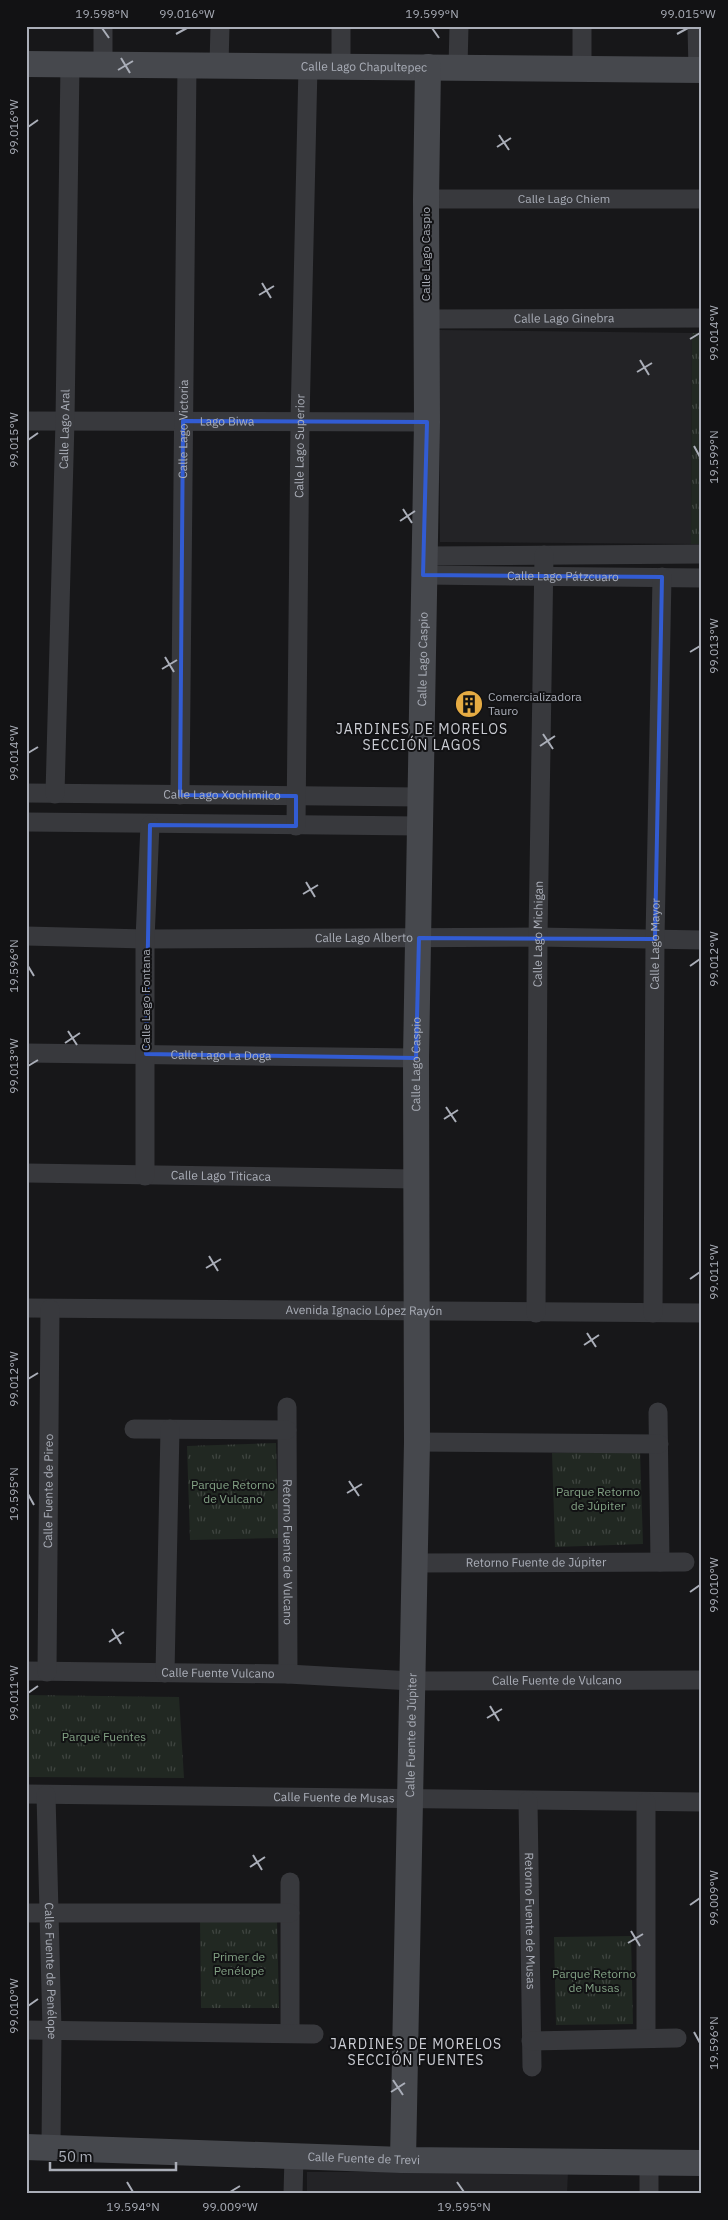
<svg xmlns="http://www.w3.org/2000/svg" width="728" height="2220" viewBox="0 0 728 2220" font-family="'IBM Plex Sans',sans-serif">
<style>
.built{fill:#232326}
.grass{fill:url(#grass-tufts)}
.lines{fill:none;stroke-linecap:round;stroke-linejoin:round}
.street{stroke:#38393d;stroke-width:19}
.secondary{stroke:#46484d;stroke-width:26}
.marked{fill:none;stroke:#325cd3;stroke-width:4;stroke-linejoin:round}
.ticks{fill:none;stroke:#aaaeb8;stroke-width:2}
.labels{text-anchor:middle;stroke-width:4;stroke-linejoin:round;paint-order:stroke}
.street-label{font-size:12px;fill:#aaaeb8;stroke:#121214}
.poi-label{font-size:12px;fill:#aaaeb8;stroke:#121214;text-anchor:start}
.park-label{font-size:12px;fill:#82a184;stroke:#121214}
.neighbourhood-label{font-size:14px;letter-spacing:1px;fill:#cbcdd4;stroke:#121214}
.neatline{fill:none;stroke:#aaaeb8;stroke-width:2}
.ticks-label{font-size:12px;text-anchor:middle;fill:#aaaeb8}
</style>
<defs>
<pattern id="grass-tufts" width="24" height="20" patternUnits="userSpaceOnUse" patternTransform="scale(1.25)"><rect width="24" height="20" fill="#212822"/><path d="M3 7l-1-3M5 7V3M7 7l1-3M15 17l-1-3M17 17v-4M19 17l1-3" fill="none" stroke="#3f4540"/></pattern>
</defs>
<rect width="100%" height="100%" fill="#171719"/>
<g class="built">
<polygon points="439,330 692,333 691,544 440,542"/>
<polygon points="307,2172 568,2172 567,2194 307,2194"/>
</g>
<g class="grass">
<polygon points="692,333 702,333 702,544 691,544"/>
<polygon points="276,1443 279,1538 190,1540 187,1446"/>
<polygon points="640,1450 643,1544 555,1547 552,1453"/>
<polygon points="26,1695 179,1697 184,1778 26,1777"/>
<polygon points="200,1920 277,1920 279,2008 201,2008"/>
<polygon points="631,1936 633,2024 556,2025 554,1937"/>
</g>
<g class="lines">
<g class="street">
<polyline points="582,26 582,69"/>
<polyline points="697,26 698,70"/>
<polyline points="103,65 103,26"/>
<polyline points="219,65 220,26"/>
<polyline points="341,67 341,26"/>
<polyline points="458,67 459,26"/>
<path id="s1" d="M 426,199 L 702,199"/>
<path id="s2" d="M 426,319 L 702,318"/>
<path id="s3" d="M 26,421 L 427,422"/>
<polyline points="424,556 702,554"/>
<path id="s4" d="M 423,575 L 702,578"/>
<path id="s5" d="M 26,793 L 419,797"/>
<path id="s6" d="M 55,794 L 65,421 L 70,64"/>
<path id="s7" d="M 180,795 L 187,64"/>
<polyline points="26,822 419,826"/>
<path id="s8" d="M 296,826 L 300,421 L 308,66"/>
<path id="s9" d="M 26,936 L 145,939 L 538,937 L 702,940"/>
<path id="s10" d="M 26,1053 L 416,1058"/>
<path id="s11" d="M 26,1173 L 416,1179"/>
<polyline points="145,1176 145,939 150,825"/>
<path id="s12" d="M 26,1308 L 702,1313"/>
<path id="s13" d="M 536,1313 L 538,937 L 544,555"/>
<path id="s14" d="M 653,1313 L 655,939 L 662,577"/>
<path id="s15" d="M 287,1407 L 288,1674"/>
<polyline points="658,1412 660,1562"/>
<polyline points="134,1429 287,1430"/>
<polyline points="417,1442 659,1444"/>
<path id="s16" d="M 414,1563 L 685,1562"/>
<path id="s17" d="M 26,1671 L 288,1674 L 412,1681 L 702,1680"/>
<path id="s18" d="M 47,1672 L 50,1309"/>
<polyline points="165,1673 170,1429"/>
<path id="s19" d="M 26,1794 L 702,1802"/>
<path id="s20" d="M 46,1795 L 52,2030 L 51,2147"/>
<path id="s21" d="M 528,1801 L 532,2067"/>
<polyline points="290,1882 290,2033"/>
<polyline points="26,1913 290,1913"/>
<polyline points="26,2030 314,2034"/>
<polyline points="646,2038 646,1802"/>
<polyline points="531,2041 677,2038"/>
<polyline points="293,2194 294,2157"/>
<polyline points="649,2194 649,2162"/>
</g>
<g class="secondary">
<path id="s22" d="M 26,64 L 702,70"/>
<path id="s23" d="M 26,2147 L 403,2160 L 702,2163"/>
<path id="s24" d="M 403,2160 L 417,1442 L 416,1058 L 427,422 L 426,199 L 428,67"/>
</g>
</g>
<path class="marked" d="M 183,421 L 427,422 L 423,575 L 662,577 L 655,939 L 419,938 L 416,1058 L 146,1054 L 150,825 L 296,826 L 296,796 L 180,795 Z"/>
<path class="ticks" d="M 102,28 L 109,38M 432,28 L 439,38M 176,34 L 187,28M 677,34 L 688,28M 121,58 L 130,73M 118,70 L 133,61M 28,127 L 38,120M 499,135 L 509,150M 497,147 L 511,138M 262,283 L 271,298M 259,295 L 274,286M 690,339 L 700,333M 640,360 L 649,375M 637,372 L 652,363M 28,440 L 38,433M 694,446 L 700,457M 403,509 L 412,523M 400,521 L 415,511M 690,652 L 700,646M 165,657 L 174,672M 162,669 L 177,660M 543,734 L 553,749M 540,746 L 555,736M 28,753 L 38,747M 306,882 L 315,897M 303,894 L 318,885M 28,966 L 34,976M 690,966 L 700,959M 68,1031 L 77,1045M 65,1043 L 80,1033M 28,1066 L 38,1060M 446,1107 L 456,1122M 444,1119 L 458,1110M 209,1256 L 218,1271M 206,1268 L 221,1259M 690,1279 L 700,1272M 587,1333 L 596,1347M 584,1345 L 599,1335M 28,1379 L 38,1373M 349,1481 L 359,1496M 347,1493 L 362,1484M 28,1494 L 34,1505M 690,1592 L 700,1585M 112,1629 L 121,1644M 109,1642 L 124,1632M 28,1693 L 38,1686M 490,1706 L 499,1721M 487,1718 L 502,1709M 253,1855 L 262,1870M 250,1867 L 265,1857M 690,1905 L 700,1898M 631,1931 L 640,1946M 628,1943 L 643,1934M 28,2006 L 38,1999M 694,2032 L 700,2043M 393,2080 L 403,2095M 391,2092 L 405,2083M 127,2182 L 133,2192M 457,2182 L 464,2192M 230,2192 L 240,2186"/>
<defs>
<symbol id="building-disc" viewBox="-11 -11 22 22"><circle r="9.5" fill="#e5ab43" stroke="#121214"/><path d="M-4-6H4V6H1V3H-1V6H-4ZM-2.5-4.3h1.7v1.8h-1.7ZM.8-4.3h1.7v1.8H.8ZM-2.5-1h1.7V.8h-1.7ZM.8-1h1.7V.8H.8Z" fill="#111"/></symbol>
</defs>
<g fill-rule="evenodd">
<use href="#building-disc" x="453" y="688" width="32" height="32"/>
</g>
<g class="labels">
<g class="street-label">
<text dy="4" stroke="none"><textPath href="#s22" startOffset="338">Calle Lago Chapultepec</textPath></text>
<text dy="4" stroke="none"><textPath href="#s1" startOffset="138">Calle Lago Chiem</textPath></text>
<text transform="translate(426 254) rotate(-90)" y="4">Calle Lago Caspio</text>
<text dy="4" stroke="none"><textPath href="#s2" startOffset="138">Calle Lago Ginebra</textPath></text>
<text dy="4" stroke="none"><textPath href="#s3" startOffset="201">Lago Biwa</textPath></text>
<text dy="4" stroke="none"><textPath href="#s6" startOffset="365">Calle Lago Aral</textPath></text>
<text dy="4" stroke="none"><textPath href="#s7" startOffset="366">Calle Lago Victoria</textPath></text>
<text dy="4" stroke="none"><textPath href="#s8" startOffset="380">Calle Lago Superior</textPath></text>
<text dy="4" stroke="none"><textPath href="#s4" startOffset="140">Calle Lago Pátzcuaro</textPath></text>
<text dy="4" stroke="none"><textPath href="#s24" startOffset="1501">Calle Lago Caspio</textPath></text>
<text dy="4" stroke="none"><textPath href="#s5" startOffset="196">Calle Lago Xochimilco</textPath></text>
<text dy="4" stroke="none"><textPath href="#s13" startOffset="379">Calle Lago Michigan</textPath></text>
<text dy="4" stroke="none"><textPath href="#s9" startOffset="338">Calle Lago Alberto</textPath></text>
<text dy="4" stroke="none"><textPath href="#s14" startOffset="369">Calle Lago Mayor</textPath></text>
<text transform="translate(146 1000) rotate(-90)" y="4">Calle Lago Fontana</text>
<text dy="4" stroke="none"><textPath href="#s10" startOffset="195">Calle Lago La Doga</textPath></text>
<text dy="4" stroke="none"><textPath href="#s24" startOffset="1096">Calle Lago Caspio</textPath></text>
<text dy="4" stroke="none"><textPath href="#s11" startOffset="195">Calle Lago Titicaca</textPath></text>
<text dy="4" stroke="none"><textPath href="#s12" startOffset="338">Avenida Ignacio López Rayón</textPath></text>
<text dy="4" stroke="none"><textPath href="#s18" startOffset="181">Calle Fuente de Pireo</textPath></text>
<text dy="4" stroke="none"><textPath href="#s15" startOffset="145">Retorno Fuente de Vulcano</textPath></text>
<text dy="4" stroke="none"><textPath href="#s16" startOffset="122">Retorno Fuente de Júpiter</textPath></text>
<text dy="4" stroke="none"><textPath href="#s17" startOffset="192">Calle Fuente Vulcano</textPath></text>
<text dy="4" stroke="none"><textPath href="#s17" startOffset="531">Calle Fuente de Vulcano</textPath></text>
<text dy="4" stroke="none"><textPath href="#s24" startOffset="425">Calle Fuente de Júpiter</textPath></text>
<text dy="4" stroke="none"><textPath href="#s19" startOffset="308">Calle Fuente de Musas</textPath></text>
<text dy="4" stroke="none"><textPath href="#s21" startOffset="120">Retorno Fuente de Musas</textPath></text>
<text dy="4" stroke="none"><textPath href="#s20" startOffset="176">Calle Fuente de Penélope</textPath></text>
<text dy="4" stroke="none"><textPath href="#s23" startOffset="338">Calle Fuente de Trevi</textPath></text>
</g>
<g class="poi-label">
<text x="488" y="701">Comercializadora<tspan x="488" dy="14">Tauro</tspan></text>
</g>
<g class="park-label">
<text x="233" y="1489">Parque Retorno<tspan x="233" dy="14">de Vulcano</tspan></text>
<text x="598" y="1496">Parque Retorno<tspan x="598" dy="14">de Júpiter</tspan></text>
<text x="104" y="1741">Parque Fuentes</text>
<text x="239" y="1961">Primer de<tspan x="239" dy="14">Penélope</tspan></text>
<text x="594" y="1978">Parque Retorno<tspan x="594" dy="14">de Musas</tspan></text>
</g>
<g class="neighbourhood-label">
<text x="422" y="734">JARDINES DE MORELOS<tspan x="422" dy="16">SECCIÓN LAGOS</tspan></text>
<text x="416" y="2049">JARDINES DE MORELOS<tspan x="416" dy="16">SECCIÓN FUENTES</tspan></text>
</g>
</g>
<rect width="728" height="2220" fill="none" stroke="#121214" stroke-width="55"/>
<path d="M50 2162v8h126v-8" fill="none" stroke="#aaaeb8" stroke-width="2.5"/>
<text x="58" y="2162" font-size="15" fill="#aaaeb8" stroke="#121214" stroke-width="4" paint-order="stroke">50 m</text>
<rect x="28" y="28" width="672" height="2164" class="neatline"/>
<g class="ticks-label">
<text x="102" y="18">19.598°N</text>
<text x="187" y="18">99.016°W</text>
<text x="432" y="18">19.599°N</text>
<text x="688" y="18">99.015°W</text>
<text transform="translate(14 127) rotate(-90)" y="4">99.016°W</text>
<text transform="translate(714 333) rotate(-90)" y="4">99.014°W</text>
<text transform="translate(14 440) rotate(-90)" y="4">99.015°W</text>
<text transform="translate(714 457) rotate(-90)" y="4">19.599°N</text>
<text transform="translate(714 646) rotate(-90)" y="4">99.013°W</text>
<text transform="translate(14 753) rotate(-90)" y="4">99.014°W</text>
<text transform="translate(714 959) rotate(-90)" y="4">99.012°W</text>
<text transform="translate(14 966) rotate(-90)" y="4">19.596°N</text>
<text transform="translate(14 1066) rotate(-90)" y="4">99.013°W</text>
<text transform="translate(714 1272) rotate(-90)" y="4">99.011°W</text>
<text transform="translate(14 1379) rotate(-90)" y="4">99.012°W</text>
<text transform="translate(14 1494) rotate(-90)" y="4">19.595°N</text>
<text transform="translate(714 1585) rotate(-90)" y="4">99.010°W</text>
<text transform="translate(14 1693) rotate(-90)" y="4">99.011°W</text>
<text transform="translate(714 1898) rotate(-90)" y="4">99.009°W</text>
<text transform="translate(14 2006) rotate(-90)" y="4">99.010°W</text>
<text transform="translate(714 2043) rotate(-90)" y="4">19.596°N</text>
<text x="133" y="2211">19.594°N</text>
<text x="230" y="2211">99.009°W</text>
<text x="464" y="2211">19.595°N</text>
</g>
</svg>
